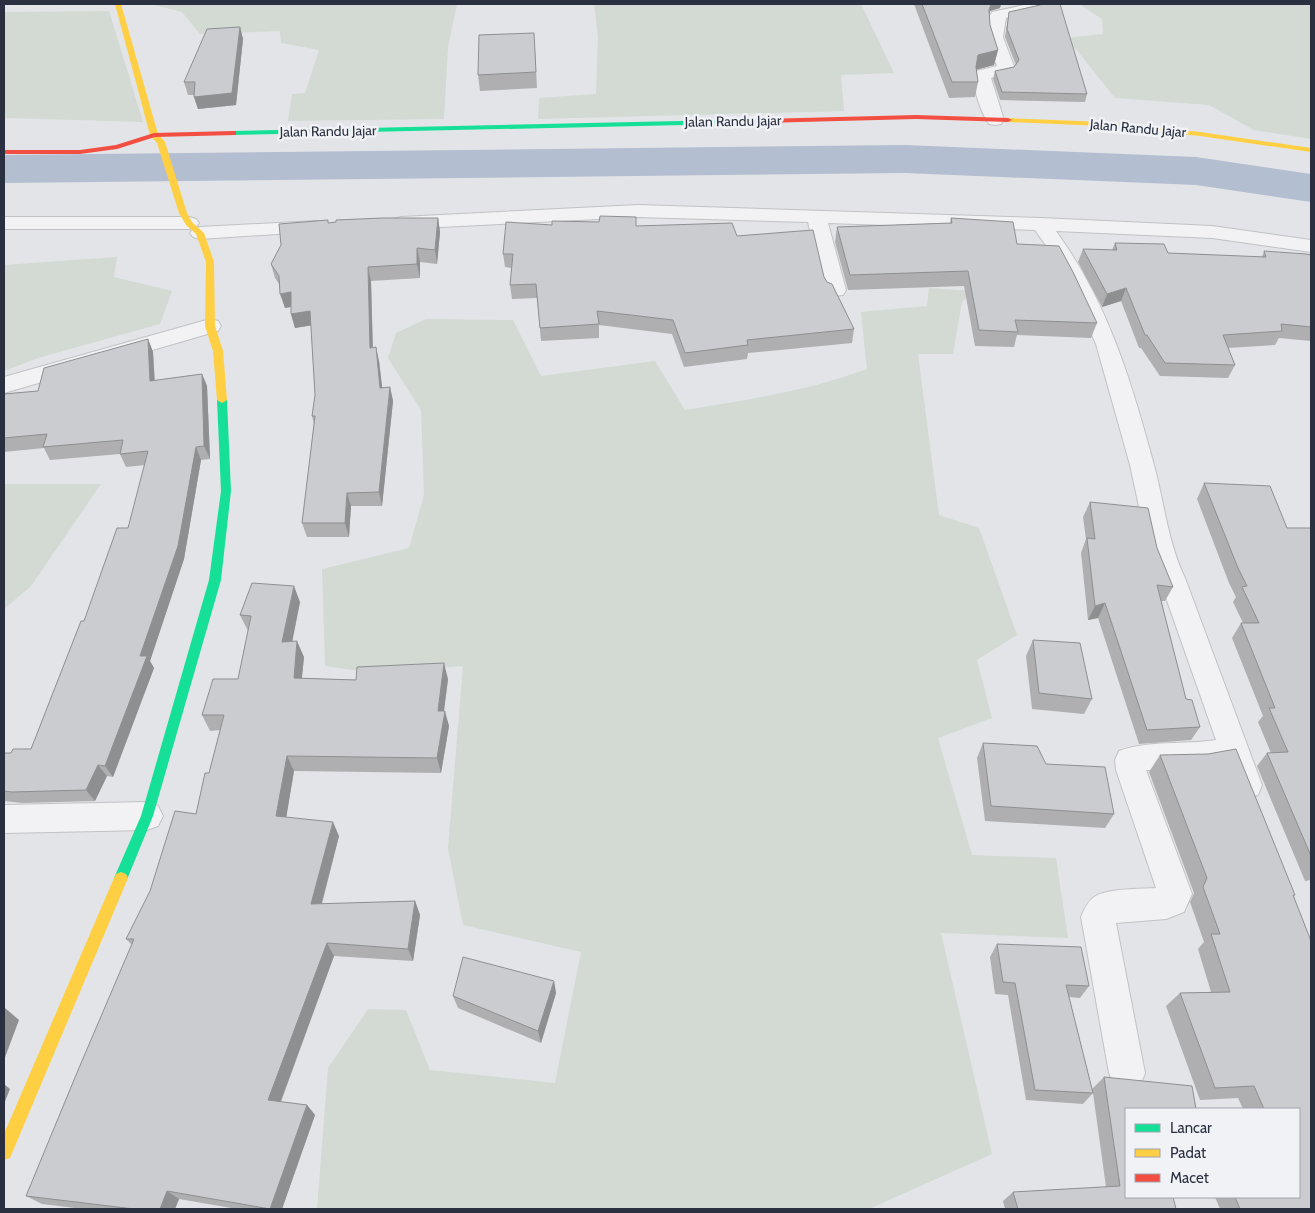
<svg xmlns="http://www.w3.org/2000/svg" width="1315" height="1213" viewBox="0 0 1315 1213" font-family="Cabin,sans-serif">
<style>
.green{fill:#d2dad3}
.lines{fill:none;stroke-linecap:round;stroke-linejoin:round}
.river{fill:#b3bed1;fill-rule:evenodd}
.street-casing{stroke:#c1c2c5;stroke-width:2}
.street{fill:#f2f2f4;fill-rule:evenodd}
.fast{fill:#16e098;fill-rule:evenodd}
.slow{fill:#ffcf43;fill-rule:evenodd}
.jam{fill:#f24e42;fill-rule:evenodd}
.wall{fill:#afafb2}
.shaded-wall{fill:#8e8f91}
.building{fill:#cbcccf;stroke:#8e8f91}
.labels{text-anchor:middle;stroke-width:5;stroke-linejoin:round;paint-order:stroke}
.far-street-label{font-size:14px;fill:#2b3040;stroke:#f1f2f6}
</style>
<rect width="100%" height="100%" fill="#e3e4e7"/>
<g class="green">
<polygon points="151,4 457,4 448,47 444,119 288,121 292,94 305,93 319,50 281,43 280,31 200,34 182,12"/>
<polygon points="594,4 861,4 894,73 841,75 844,111 538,119 539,98 596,94 598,37"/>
<polygon points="1079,4 1311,4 1311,139 1254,130 1209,105 1115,98 1067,38 1103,34 1102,19"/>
<polygon points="109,11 143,122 4,118 4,12"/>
<polygon points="117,257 114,277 172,291 160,324 38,358 4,371 4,265"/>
<path d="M 929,288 L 973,291 L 962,302 L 953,354 L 918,354 L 939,515 L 979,528 L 1017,635 L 977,660 L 992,718 L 938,738 L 972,855 L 1056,858 L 1068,938 L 941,933 L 992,1154 L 869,1209 L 317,1209 L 328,1068 L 368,1009 L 406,1010 L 430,1070 L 555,1083 L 581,952 L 463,925 L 448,848 L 463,666 L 374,673 L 325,666 L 322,569 L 409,548 L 424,495 L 421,410 L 388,358 L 396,333 L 426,319 L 513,320 L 541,376 L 655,361 L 685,410 C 746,400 808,391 867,369 L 861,312 L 927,306 Z"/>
<polygon points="4,484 101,484 31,586 4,609"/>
</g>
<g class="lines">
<polygon class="river" points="905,145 1196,157 1311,174 1311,202 1196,185 905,173 4,183 4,155"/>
<defs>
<g id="street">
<path d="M 1029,4 L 1038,5 L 1040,8 L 1038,11 L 1006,18 L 1003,37 L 1015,69 L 1012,73 L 991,78 L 1004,120 L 1001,124 L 995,125 L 989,124 C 982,115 969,81 976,71 L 997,66 C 991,50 981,28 992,12 Z"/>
<path d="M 638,205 L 1041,218 L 1212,226 L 1311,240 L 1311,252 L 1212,238 L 1056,231 C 1108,303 1131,380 1154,465 C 1164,502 1168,543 1185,578 L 1262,785 L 1258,795 L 1247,799 L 1236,795 L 1224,764 L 1196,769 L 1146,770 L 1192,894 L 1184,912 L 1166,919 L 1116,923 L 1145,1073 L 1140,1086 L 1127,1091 L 1114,1086 L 1109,1073 L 1081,917 C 1084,910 1087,902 1094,897 C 1107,888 1140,889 1156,888 L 1116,770 L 1115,760 L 1119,751 C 1150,740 1183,745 1216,740 L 1159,578 L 1151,562 L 1130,465 L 1096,344 L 1070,286 L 1054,257 L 1035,230 L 828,223 L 846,290 L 843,295 L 835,296 L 827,295 L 824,290 L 808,222 L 638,217 L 401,229 L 394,227 L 391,223 L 394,219 L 401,217 Z"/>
<polygon points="4,217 189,217 196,219 199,223 196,227 189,229 4,229"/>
<polygon points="316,221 323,223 326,227 323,231 200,239 193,237 190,233 193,229 200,227"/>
<polygon points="210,319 218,321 221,326 218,331 4,393 4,377"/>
<polygon points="147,802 158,806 163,816 158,826 147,830 4,833 4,805"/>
</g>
</defs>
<use href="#street" class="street-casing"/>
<use href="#street" class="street"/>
<g class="fast">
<polygon points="725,120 728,120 728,124 233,135 229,133 233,131"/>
<polygon points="222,397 227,400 231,491 221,580 153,816 126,882 121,884 116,882 114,878 141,816 209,580 221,491 217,400"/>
</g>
<g class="slow">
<polygon points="115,4 121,4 158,134 165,142 187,213 192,222 204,233 214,262 215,326 223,351 227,400 222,403 217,400 213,351 205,326 206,262 196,234 186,225 179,213 157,143 150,135"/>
<polygon points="1005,118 1103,122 1200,132 1311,148 1311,152 1200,136 1103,126 1008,122 1005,122"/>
<polygon points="121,872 126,874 128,878 10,1158 4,1160 4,1134 114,878 116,874"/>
</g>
<g class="jam">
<polygon points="916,115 1008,118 1012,120 1008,122 916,119 725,124 721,122 725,120"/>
<polygon points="233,131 236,131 236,135 155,137 117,149 80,154 4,154 4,150 80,150 116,145 154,133"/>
</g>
</g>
<g class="wall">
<polygon points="914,4 1001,4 1000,8 990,11 989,15 990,25 998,50 994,65 976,70 978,82 975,97 949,98"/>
<polygon points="1009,12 1087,94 1085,102 1000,100 993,79 995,71 1014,67 1016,65 1005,37"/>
<polygon points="240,27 243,39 236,105 198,109 194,97 194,95 188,95 184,82"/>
<polygon points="535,49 537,88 480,91 478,75"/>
<polygon points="438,218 440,232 437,264 420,262 420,278 371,281 373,347 379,361 382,388 390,387 393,401 382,506 351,506 349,537 307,537 302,523 314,424 312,416 315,395 311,325 295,328 291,314 291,307 285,308 279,284 275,278 271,264 281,245 329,223"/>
<polygon points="951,218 1017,244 1097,323 1091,338 1017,335 1014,347 975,346 964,286 848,290 835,242 837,227 950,223"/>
<polygon points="552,225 636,226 737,236 824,277 854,329 852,343 748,353 747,359 684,367 672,334 599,325 599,338 541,341 537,298 512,299 510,285 512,268 505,267 503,254"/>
<polygon points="1115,243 1168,253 1262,257 1264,251 1311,255 1311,341 1279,338 1275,345 1228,348 1235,365 1228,378 1160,376 1141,348 1139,348 1121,301 1102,307 1078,262 1083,249 1112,250"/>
<polygon points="148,339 153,352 155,381 202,374 207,386 210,459 201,460 184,559 150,661 154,668 113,777 107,776 95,801 22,803 4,801 4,753 11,753 31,749 84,621 128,528 145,465 126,467 120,454 50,460 44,448 4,452 4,394 38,391"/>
<polygon points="1204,483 1287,528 1311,528 1311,880 1305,881 1257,766 1267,753 1271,753 1258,722 1263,716 1232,638 1241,623 1243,623 1233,602 1236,597 1229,583 1197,499"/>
<polygon points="1090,502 1157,548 1173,587 1165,601 1161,601 1186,699 1200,727 1191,740 1139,744 1098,618 1088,620 1081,553 1086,539 1083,517"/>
<polygon points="300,602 292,641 304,657 302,678 356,680 448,679 444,711 449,726 441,773 294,771 286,817 339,836 322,904 415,901 420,915 413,961 334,956 281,1102 307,1105 315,1115 282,1209 237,1209 179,1199 175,1209 83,1209 42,1204 26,1196 132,945 126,939 196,814 209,773 220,730 210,731 202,715 238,679 248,631 240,615"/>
<polygon points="1033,640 1092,699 1084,714 1032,709 1026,656"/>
<polygon points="983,743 1046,764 1114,814 1105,828 985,821 977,758"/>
<polygon points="1160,755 1295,895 1294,896 1311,1209 1220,1209 1215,1197 1299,1197 1299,1109 1243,1109 1238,1098 1200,1100 1166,1006 1180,993 1211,992 1198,949 1204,942 1190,902 1194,893 1149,772"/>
<polygon points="997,944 1089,986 1080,998 1069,997 1093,1093 1092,1089 1104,1077 1126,1109 1176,1209 1005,1209 1003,1201 1013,1192 1106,1187 1093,1093 1083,1104 1026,1100 1008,995 995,994 990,957"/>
<polygon points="554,981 556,993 541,1043 458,1008 453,996"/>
<polygon points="1183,1197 1198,1197 1196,1198"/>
</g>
<g class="shaded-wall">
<polygon points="991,4 1001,4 1000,8 990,11 985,25"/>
<polygon points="240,27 243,39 236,105 198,109 194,97"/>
<polygon points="998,50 994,65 974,70 978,55"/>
<polygon points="438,218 440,232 437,264 435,250"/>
<polygon points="417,248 420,262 420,278 417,264"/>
<polygon points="368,267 371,281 373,362 370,348"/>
<polygon points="1126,288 1121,301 1102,307 1107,294"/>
<polygon points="291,292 295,306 285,308 280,294"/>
<polygon points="310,311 314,325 295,328 291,314"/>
<polygon points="148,339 153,352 155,394 150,381"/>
<polygon points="376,347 379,361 384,402 380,388"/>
<polygon points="202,374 207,386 210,459 204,446"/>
<polygon points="390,387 393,401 382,506 379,492"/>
<polygon points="196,447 201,460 184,559 150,661 154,668 113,777 105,766 140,656"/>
<polygon points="347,493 351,506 349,537 345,523"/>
<polygon points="294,586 300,602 289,658 282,642"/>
<polygon points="1105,603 1098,618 1088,620 1095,606"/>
<polygon points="297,641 304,657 300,694 294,678"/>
<polygon points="444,663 448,679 442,726 438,711"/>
<polygon points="445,711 449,726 441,773 437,758"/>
<polygon points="287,756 294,771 284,831 276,816"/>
<polygon points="98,765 107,776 95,801 86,790"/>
<polygon points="333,822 339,836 318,917 311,904"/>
<polygon points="415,901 420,915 413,961 408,949"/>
<polygon points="327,943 334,956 277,1111 268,1100"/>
<polygon points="554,981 556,993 541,1043 538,1031"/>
<polygon points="5,1008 19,1020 4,1060 4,1011"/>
<polygon points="4,1084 10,1089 4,1104"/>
<polygon points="307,1105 315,1115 282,1209 270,1209"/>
<polygon points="167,1191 179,1199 175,1209 160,1209"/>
</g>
<g class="building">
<polygon points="922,4 991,4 989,10 990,25 998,50 978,55 976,67 978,82 952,82"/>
<polygon points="1042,4 1060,4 1087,94 1002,92 995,71 1014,67 1019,60 1007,29 1009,12 1040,5"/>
<polygon points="240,27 232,93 194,97 195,82 184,82 207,29"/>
<polygon points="534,33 536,72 478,75 479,35"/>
<polygon points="600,216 636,217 636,226 732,223 737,236 813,230 824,277 827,282 832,284 854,329 747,340 748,345 685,353 673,320 597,311 599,324 540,328 536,284 510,285 513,254 503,254 506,222 552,225 552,221 599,222"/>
<polygon points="383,218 438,218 435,250 417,248 417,264 368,267 370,348 376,347 380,388 390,387 379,492 347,493 345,523 302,523 315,416 312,416 315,395 310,311 291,314 291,292 280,294 279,276 271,264 281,245 279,224 328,220 328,223 336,222 336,220"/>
<polygon points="951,218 1013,222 1017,244 1059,246 1073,272 1097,323 1015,320 1018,332 979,330 968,271 850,275 837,227 952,223"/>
<polygon points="1115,243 1164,244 1168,253 1266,257 1264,251 1306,254 1311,255 1311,327 1281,324 1282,331 1223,335 1235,365 1165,363 1147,335 1145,335 1126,288 1107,294 1083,249 1117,250"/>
<polygon points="148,339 150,381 202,374 204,446 196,447 178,546 140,656 147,656 105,766 98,765 86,790 12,792 4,791 4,753 11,753 13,749 31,749 81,621 84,621 117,528 128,528 148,451 120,454 123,440 43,447 47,434 4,438 4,394 38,391 44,368"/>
<polygon points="1204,483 1270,486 1287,528 1311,528 1311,856 1267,753 1288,752 1269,708 1275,708 1241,623 1259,623 1242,587 1247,586 1238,568"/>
<polygon points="1090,502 1148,508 1157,548 1173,587 1157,585 1186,699 1192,700 1200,727 1147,730 1105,603 1095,606 1087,538 1095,539"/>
<polygon points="252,583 294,586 282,642 297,641 294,678 356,680 357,667 444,663 438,711 445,711 437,758 287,756 276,816 333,822 311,904 415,901 408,949 327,943 268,1100 307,1105 270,1209 167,1191 160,1209 134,1209 26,1196 76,1075 134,939 126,939 150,891 175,811 196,814 205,773 209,773 224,715 202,715 213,679 238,679 251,616 240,615"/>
<polygon points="1033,640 1080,643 1092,699 1039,693"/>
<polygon points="983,743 1037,746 1046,764 1105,767 1114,814 991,806"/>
<polygon points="1236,749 1295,895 1293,895 1311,941 1311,1209 1240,1209 1235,1197 1299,1197 1299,1109 1264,1109 1254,1086 1215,1088 1180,993 1230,992 1211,934 1220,934 1203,887 1207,878 1160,755 1208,754"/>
<polygon points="997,944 1081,947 1089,986 1066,985 1093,1093 1035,1090 1015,983 1003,982"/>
<polygon points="463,957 554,981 538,1031 453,996"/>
<polygon points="1104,1077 1192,1086 1196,1109 1126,1109 1126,1197 1173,1197 1176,1209 1018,1209 1013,1192 1120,1186"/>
</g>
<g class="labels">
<g class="far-street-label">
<text transform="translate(733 121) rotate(-1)" y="5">Jalan Randu Jajar</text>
<text transform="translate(1138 128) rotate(5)" y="5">Jalan Randu Jajar</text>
<text transform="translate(328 131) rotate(-1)" y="5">Jalan Randu Jajar</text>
</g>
</g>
<rect width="1315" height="1213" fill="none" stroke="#2b3040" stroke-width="10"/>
<rect x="1125" y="1108" width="175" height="90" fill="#f1f2f6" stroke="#a2a4ad"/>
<rect x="1135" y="1124" width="25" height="8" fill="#16e098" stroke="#a2a4ad"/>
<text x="1170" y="1133" font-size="15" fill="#2b3040">Lancar</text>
<rect x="1135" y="1149" width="25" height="8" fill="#ffcf43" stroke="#a2a4ad"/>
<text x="1170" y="1158" font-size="15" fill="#2b3040">Padat</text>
<rect x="1135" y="1174" width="25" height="8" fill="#f24e42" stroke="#a2a4ad"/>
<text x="1170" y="1183" font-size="15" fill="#2b3040">Macet</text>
</svg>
